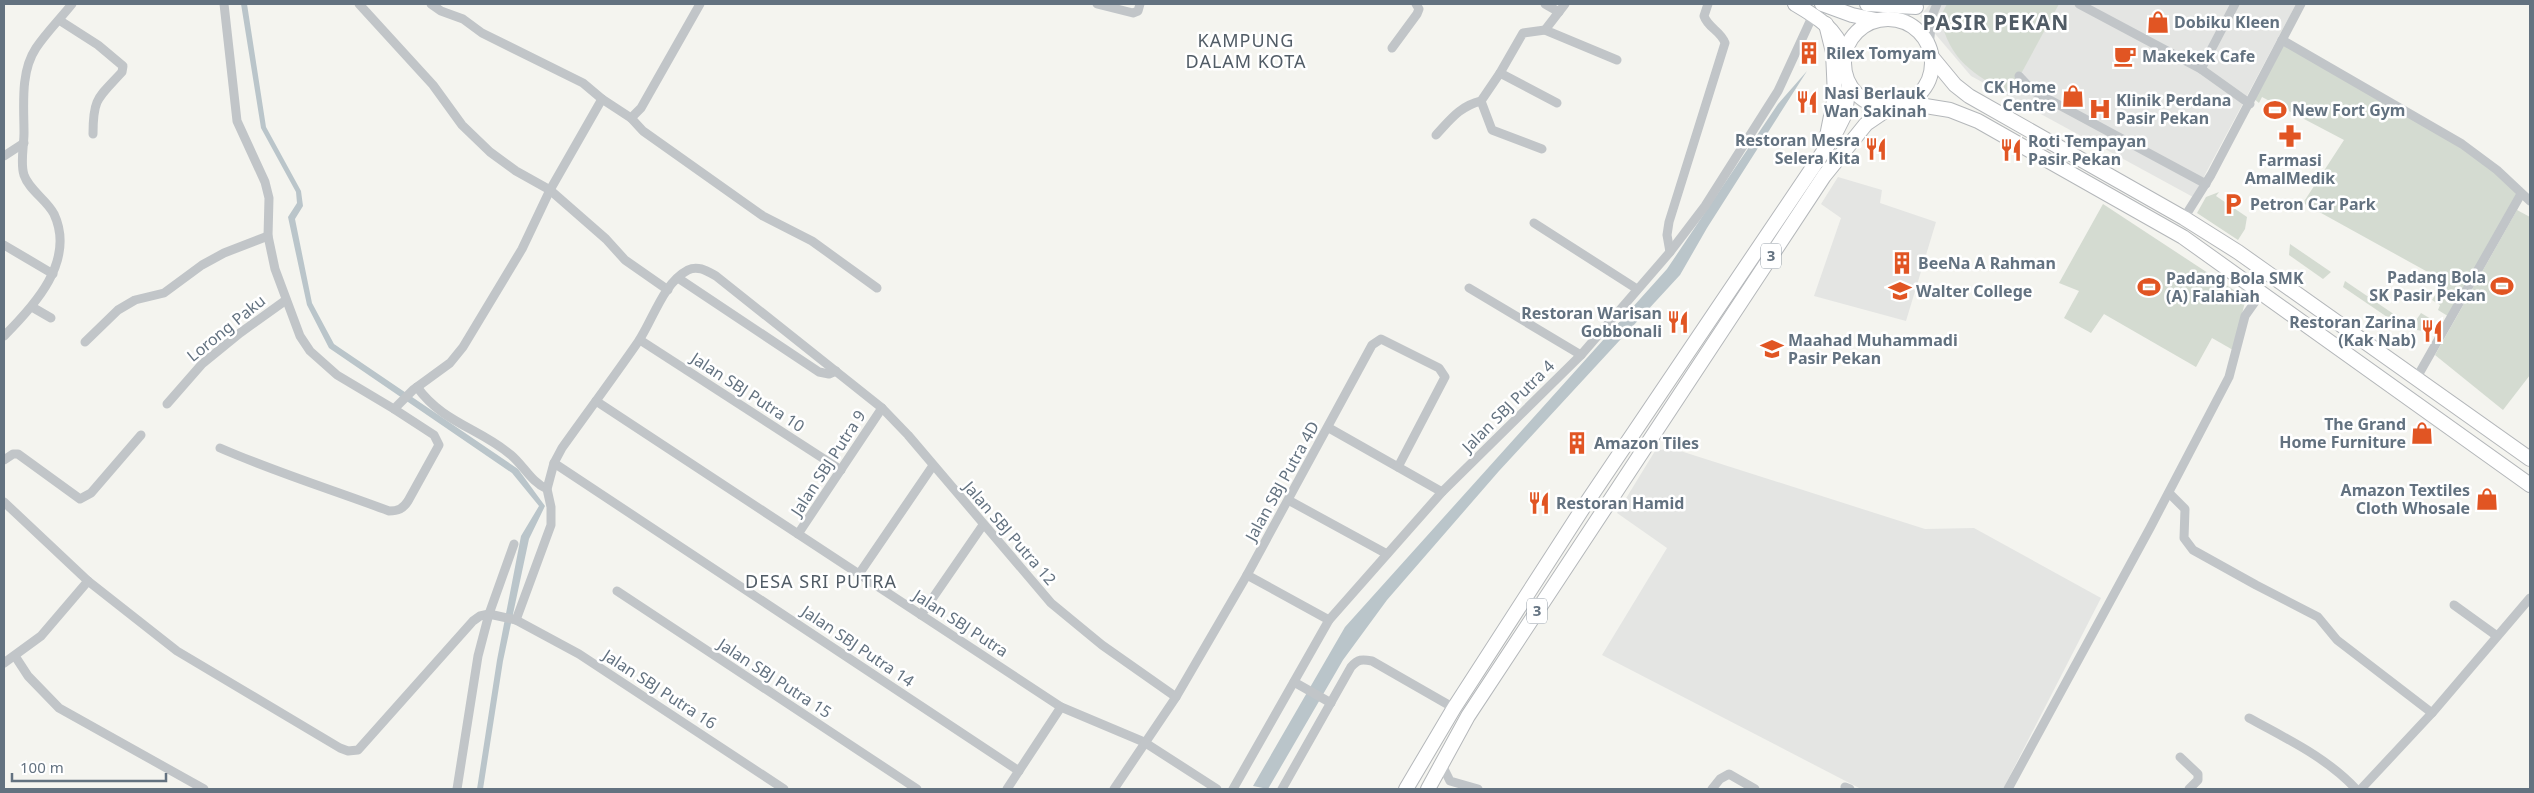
<svg xmlns="http://www.w3.org/2000/svg" width="2534" height="793" viewBox="0 0 2534 793" font-family="'Noto Sans',sans-serif">
<style>
.built{fill:#e4e5e3}
.green{fill:#d4dbd1}
.water{fill:#bac5ca}
.lines{fill:none;stroke-linecap:round;stroke-linejoin:round}
.primary-casing{stroke:#b2b6ba;stroke-width:16}
.trunk-casing{stroke:#b4b7ba;stroke-width:16}
.minor{stroke:#c1c5c8;stroke-width:9}
.primary{stroke:#fff;stroke-width:14}
.trunk{stroke:#fff;stroke-width:14}
.labels{text-anchor:middle;stroke-width:5;stroke-linejoin:round;paint-order:stroke}
.shield{fill:#fff;stroke:#929ca6;stroke-width:1}
.shield-label{font-size:15px;font-weight:bold;fill:#637280}
.poi-label{font-size:16px;font-weight:bold;fill:#637280;stroke:#fff;text-anchor:start}
.street-label{font-size:16px;fill:#637280;stroke:#fff}
.neighbourhood-label{font-size:18px;letter-spacing:1px;fill:#515c66;stroke:#fff}
.district-label{font-size:21px;font-weight:bold;letter-spacing:1px;fill:#515c66;stroke:#fff}
</style>
<rect width="100%" height="100%" fill="#f4f4ef"/>
<g class="built">
<polygon points="1930,4 2296,4 2193,197 1971,76 1920,16"/>
<polygon points="1838,177 1882,190 1880,203 1936,222 1906,321 1814,296 1841,218 1821,204"/>
<polygon points="1671,448 1925,529 1974,528 2101,598 2003,789 1861,789 1602,655 1667,548 1617,513 1655,451"/>
</g>
<g class="green">
<path d="M 1947,4 L 2059,4 L 2010,94 C 1973,74 1950,61 1940,17 Z"/>
<polygon points="2282,40 2462,144 2521,194 2451,318 2438,310 2440,305 2432,300 2444,281 2303,203 2344,140 2262,97 2259,103 2253,98"/>
<polygon points="2219,192 2216,196 2247,217 2245,229 2238,240 2197,213 2206,197"/>
<polygon points="2103,204 2246,298 2233,350 2212,338 2196,367 2104,314 2091,333 2064,318 2079,291 2059,283"/>
<polygon points="2517,210 2530,217 2530,375 2503,410 2435,355"/>
<polygon points="2290,244 2331,272 2323,279 2289,255"/>
<polygon points="2345,281 2398,317 2393,321 2343,287"/>
<polygon points="2421,313 2431,319 2423,331 2410,329"/>
</g>
<g class="water">
<polygon points="241,4 247,4 266,127 301,191 303,206 295,219 312,303 334,344 518,469 545,506 529,539 503,661 483,789 477,789 497,660 521,536 539,506 512,473 329,348 307,305 288,217 297,203 296,192 261,128"/>
<polygon points="1807,71 1707,228 1680,275 1499,471 1387,600 1343,660 1268,789 1253,786 1345,627 1667,269 1778,104"/>
</g>
<g class="lines">
<defs>
<g id="primary">
<path d="M 1795,4 C 1817,17 1836,28 1844,53"/>
<polyline points="1822,4 1852,15 1876,20"/>
<polyline points="1867,4 1916,7"/>
</g>
<g id="trunk">
<circle cx="1888" cy="63" r="44"/>
<polyline points="1931,56 1955,85 1969,96 2184,218 2238,252 2530,459"/>
<polyline points="1907,103 1950,110 1978,121 2183,237 2530,485"/>
<polyline points="1826,141 1835,96 1833,52 1826,24"/>
<polyline points="1406,789 1454,708 1585,505 1834,136 1845,114 1849,84"/>
<polyline points="1428,789 1468,716 1824,176 1866,124 1891,107"/>
</g>
</defs>
<use href="#primary" class="primary-casing"/>
<use href="#trunk" class="trunk-casing"/>
<g class="minor">
<polyline points="224,4 237,121 265,182 269,198 268,236 275,269 300,336 310,351 337,375 394,409 413,390 450,363 463,347 522,249 550,190 602,99 631,118 641,108 700,4"/>
<polyline points="359,4 433,85 462,125 490,152 516,171 550,190 606,239 625,260 668,290"/>
<polyline points="431,4 441,11 463,19 482,33 583,83 602,99"/>
<polyline points="1097,4 1133,13 1138,11 1140,4"/>
<polyline points="1545,4 1559,12"/>
<polyline points="1565,4 1545,30 1617,60"/>
<polyline points="2079,4 2201,69 2250,104"/>
<polyline points="1892,19 1914,8"/>
<path d="M 59,20 L 98,45 L 123,66 L 122,72 C 98,98 93,98 93,134"/>
<polyline points="1545,30 1523,33 1500,73 1557,103"/>
<polyline points="2282,40 2462,144 2497,170 2530,201"/>
<polyline points="1929,47 1932,16 1937,4"/>
<polyline points="1392,48 1417,14 1419,9 1416,4"/>
<polyline points="2201,69 2235,4"/>
<polyline points="2019,76 2033,91 2206,184"/>
<polyline points="1481,101 1492,130 1542,149"/>
<polyline points="631,118 643,131 763,216 812,241 877,288"/>
<path d="M 1436,135 C 1450,120 1460,106 1481,101 L 1500,73"/>
<polyline points="4,156 24,143"/>
<polyline points="2184,218 2211,175 2301,4"/>
<polyline points="1534,223 1637,289"/>
<polyline points="4,245 53,274"/>
<path d="M 1670,252 L 1667,235 L 1669,222 L 1725,43 C 1721,31 1708,28 1704,16 L 1708,4"/>
<polyline points="678,278 819,372 829,374 836,371"/>
<polyline points="1469,288 1581,355"/>
<polyline points="32,307 51,318"/>
<path d="M 4,336 C 34,306 76,261 54,214 C 47,200 29,190 24,175 C 20,163 24,146 24,133 C 24,106 20,72 36,48 C 46,33 60,19 72,4"/>
<polyline points="640,340 841,470"/>
<polyline points="85,342 118,310 135,300 164,293 202,265 224,253 268,236"/>
<polyline points="2416,379 2521,194"/>
<path d="M 417,387 C 443,423 479,428 511,455 C 524,466 531,482 547,489"/>
<polyline points="596,401 1061,707 1144,742 1217,789"/>
<polyline points="167,404 202,364 240,333 286,300"/>
<polyline points="1329,428 1442,492"/>
<path d="M 220,448 C 275,472 333,490 389,511 C 398,511 403,509 408,501 L 439,445 L 434,435 L 394,409"/>
<polyline points="4,460 13,454 18,454 80,499 91,493 141,435"/>
<polyline points="554,463 1019,771"/>
<polyline points="2169,493 2185,509 2184,538 2193,550 2256,585 2318,617 2337,640 2432,713"/>
<polyline points="1290,501 1387,554"/>
<polyline points="4,502 88,581 177,651 340,748 348,751 358,750 473,621 480,616 489,614 516,620 579,654 784,789"/>
<polyline points="798,534 882,408"/>
<polyline points="859,574 932,467"/>
<polyline points="1247,575 1329,620"/>
<polyline points="617,591 917,789"/>
<polyline points="2454,605 2497,636"/>
<polyline points="921,615 983,525"/>
<path d="M 516,620 L 551,525 L 551,507 L 547,489 L 554,463 L 562,448 C 587,413 613,378 638,342 C 653,320 663,283 688,270 C 698,265 707,271 716,276 L 882,408 L 908,435 L 1051,603 L 1102,645 L 1176,697"/>
<polyline points="15,656 28,676 59,708 204,789"/>
<polyline points="4,663 41,636 88,581"/>
<polyline points="1294,682 1331,703"/>
<path d="M 2249,718 C 2287,739 2326,757 2356,789"/>
<polyline points="2180,757 2198,774 2198,780 2189,789"/>
<polyline points="1442,765 1450,781 1478,789"/>
<polyline points="1845,787 1850,789"/>
<polyline points="457,789 478,656 489,614 514,544"/>
<polyline points="1007,789 1061,707"/>
<polyline points="1114,789 1176,697 1247,575 1372,345 1381,339 1439,368 1445,377 1398,467"/>
<polyline points="1233,789 1329,620 1442,492 1581,355 1670,252 1705,206 1778,91 1813,15"/>
<path d="M 1282,789 L 1351,667 C 1358,659 1362,659 1372,661 L 1454,708"/>
<polyline points="1712,789 1720,779 1729,774 1755,789"/>
<polyline points="2008,789 2150,528 2229,377 2245,316 2262,292"/>
<polyline points="2361,789 2432,713 2530,598"/>
</g>
<use href="#primary" class="primary"/>
<use href="#trunk" class="trunk"/>
</g>
<defs>
<symbol id="shop-bare" viewBox="-9 -9 18 18"><path d="M-5-2.5h2.3a2.7 3.5 0 0 1 5.4 0H5L5.5 6h-11ZM-1.5-2.5h3a1.5 2.3 0 0 0-3 0Z" fill="#e15523" stroke="#fff" stroke-width="2.5" paint-order="stroke"/></symbol>
<symbol id="building-bare" viewBox="-9 -9 18 18"><path d="M-4-6H4V6H1V3H-1V6H-4ZM-2.5-4.3h1.7v1.8h-1.7ZM.8-4.3h1.7v1.8H.8ZM-2.5-1h1.7V.8h-1.7ZM.8-1h1.7V.8H.8Z" fill="#e15523" stroke="#fff" stroke-width="2.5" paint-order="stroke"/></symbol>
<symbol id="cafe-bare" viewBox="-9 -9 18 18"><path d="M-5.5-4.5H6V0H3Q3 3.5 0 3.5H-2.5Q-5.5 3.5-5.5 0ZM3-3.2v2h1.7v-2ZM-6 4.5H4V6H-6Z" fill="#e15523" stroke="#fff" stroke-width="2.5" paint-order="stroke"/></symbol>
<symbol id="restaurant-bare" viewBox="-9 -9 18 18"><path d="M-5-6h1v4h1v-4h1v4h1v-4h1v5L-1.5 .5V6h-2V.5L-5-1ZM5-6V6H3V1.5H1.5Q1.5-4 5-6Z" fill="#e15523" stroke="#fff" stroke-width="2.5" paint-order="stroke"/></symbol>
<symbol id="hospital-bare" viewBox="-9 -9 18 18"><path d="M-5-5h3v3.5h4V-5h3V5h-3V1.5h-4V5h-3Z" fill="#e15523" stroke="#fff" stroke-width="2.5" paint-order="stroke"/></symbol>
<symbol id="stadium-bare" viewBox="-9 -9 18 18"><path d="M0-5a6.5 5 0 1 0 0 10a6.5 5 0 1 0 0-10ZM-3.5-1.8h7v3.6h-7Z" fill="#e15523" stroke="#fff" stroke-width="2.5" paint-order="stroke"/></symbol>
<symbol id="pharmacy-bare" viewBox="-9 -9 18 18"><path d="M-2-6h4v4h4v4h-4v4h-4v-4h-4v-4h4Z" fill="#e15523" stroke="#fff" stroke-width="2.5" paint-order="stroke"/></symbol>
<symbol id="parking-bare" viewBox="-9 -9 18 18"><path d="M-3.5-5.5H1a3.5 3.5 0 0 1 0 7H-1V5.5H-3.5ZM-1-3.4V-.6H.8a1.4 1.4 0 0 0 0-2.8Z" fill="#e15523" stroke="#fff" stroke-width="2.5" paint-order="stroke"/></symbol>
<symbol id="university-bare" viewBox="-9 -9 18 18"><path d="M0-5L7-2L0 1L-7-2ZM-4 1L0 2.5L4 1V4Q0 6-4 4Z" fill="#e15523" stroke="#fff" stroke-width="2.5" paint-order="stroke"/></symbol>
<symbol id="school-bare" viewBox="-9 -9 18 18"><path d="M0-5L7-2L0 1L-7-2ZM-4 1L0 2.5L4 1V4Q0 6-4 4Z" fill="#e15523" stroke="#fff" stroke-width="2.5" paint-order="stroke"/></symbol>
</defs>
<g fill-rule="evenodd">
<use href="#shop-bare" x="2142" y="6" width="32" height="32"/>
<use href="#building-bare" x="1793" y="37" width="32" height="32"/>
<use href="#cafe-bare" x="2109" y="40" width="32" height="32"/>
<use href="#shop-bare" x="2057" y="80" width="32" height="32"/>
<use href="#restaurant-bare" x="1791" y="86" width="32" height="32"/>
<use href="#hospital-bare" x="2084" y="93" width="32" height="32"/>
<use href="#stadium-bare" x="2259" y="94" width="32" height="32"/>
<use href="#pharmacy-bare" x="2274" y="120" width="32" height="32"/>
<use href="#restaurant-bare" x="1860" y="133" width="32" height="32"/>
<use href="#restaurant-bare" x="1995" y="134" width="32" height="32"/>
<use href="#parking-bare" x="2217" y="188" width="32" height="32"/>
<use href="#building-bare" x="1886" y="247" width="32" height="32"/>
<use href="#stadium-bare" x="2486" y="270" width="32" height="32"/>
<use href="#stadium-bare" x="2133" y="271" width="32" height="32"/>
<use href="#university-bare" x="1884" y="275" width="32" height="32"/>
<use href="#restaurant-bare" x="1662" y="306" width="32" height="32"/>
<use href="#restaurant-bare" x="2416" y="315" width="32" height="32"/>
<use href="#school-bare" x="1756" y="333" width="32" height="32"/>
<use href="#shop-bare" x="2406" y="417" width="32" height="32"/>
<use href="#building-bare" x="1561" y="427" width="32" height="32"/>
<use href="#shop-bare" x="2471" y="483" width="32" height="32"/>
<use href="#restaurant-bare" x="1523" y="487" width="32" height="32"/>
</g>
<g class="labels">
<g class="shield">
<rect x="1761" y="243.5" width="20" height="25" rx="4"/>
<rect x="1527" y="598.5" width="20" height="25" rx="4"/>
</g>
<g class="shield-label">
<text x="1771" y="261">3</text>
<text x="1537" y="616">3</text>
</g>
<g class="poi-label">
<text x="2174" y="28">Dobiku Kleen</text>
<text x="1826" y="59">Rilex Tomyam</text>
<text x="2142" y="62">Makekek Cafe</text>
<text x="2056" y="93" text-anchor="end">CK Home<tspan x="2056" dy="18">Centre</tspan></text>
<text x="1824" y="99">Nasi Berlauk<tspan x="1824" dy="18">Wan Sakinah</tspan></text>
<text x="2116" y="106">Klinik Perdana<tspan x="2116" dy="18">Pasir Pekan</tspan></text>
<text x="2292" y="116">New Fort Gym</text>
<text x="1860" y="146" text-anchor="end">Restoran Mesra<tspan x="1860" dy="18">Selera Kita</tspan></text>
<text x="2028" y="147">Roti Tempayan<tspan x="2028" dy="18">Pasir Pekan</tspan></text>
<text x="2290" y="166" text-anchor="middle">Farmasi<tspan x="2290" dy="18">AmalMedik</tspan></text>
<text x="2250" y="210">Petron Car Park</text>
<text x="1918" y="269">BeeNa A Rahman</text>
<text x="2486" y="283" text-anchor="end">Padang Bola<tspan x="2486" dy="18">SK Pasir Pekan</tspan></text>
<text x="2166" y="284">Padang Bola SMK<tspan x="2166" dy="18">(A) Falahiah</tspan></text>
<text x="1916" y="297">Walter College</text>
<text x="1662" y="319" text-anchor="end">Restoran Warisan<tspan x="1662" dy="18">Gobbonali</tspan></text>
<text x="2416" y="328" text-anchor="end">Restoran Zarina<tspan x="2416" dy="18">(Kak Nab)</tspan></text>
<text x="1788" y="346">Maahad Muhammadi<tspan x="1788" dy="18">Pasir Pekan</tspan></text>
<text x="2406" y="430" text-anchor="end">The Grand<tspan x="2406" dy="18">Home Furniture</tspan></text>
<text x="1594" y="449">Amazon Tiles</text>
<text x="2470" y="496" text-anchor="end">Amazon Textiles<tspan x="2470" dy="18">Cloth Whosale</tspan></text>
<text x="1556" y="509">Restoran Hamid</text>
</g>
<g class="street-label">
<text transform="translate(226 328) rotate(-39)" y="6">Lorong Paku</text>
<text transform="translate(748 392) rotate(33)" y="6">Jalan SBJ Putra 10</text>
<text transform="translate(1508 406) rotate(-45)" y="6">Jalan SBJ Putra 4</text>
<text transform="translate(828 463) rotate(-57)" y="6">Jalan SBJ Putra 9</text>
<text transform="translate(1282 481) rotate(-61)" y="6">Jalan SBJ Putra 4D</text>
<text transform="translate(1010 533) rotate(49)" y="6">Jalan SBJ Putra 12</text>
<text transform="translate(961 623) rotate(33)" y="6">Jalan SBJ Putra</text>
<text transform="translate(858 646) rotate(34)" y="6">Jalan SBJ Putra 14</text>
<text transform="translate(775 678) rotate(33)" y="6">Jalan SBJ Putra 15</text>
<text transform="translate(660 689) rotate(33)" y="6">Jalan SBJ Putra 16</text>
</g>
<g class="neighbourhood-label">
<text x="1246" y="47">KAMPUNG<tspan x="1246" dy="21">DALAM KOTA</tspan></text>
<text x="821" y="588">DESA SRI PUTRA</text>
</g>
<g class="district-label">
<text x="1996" y="30">PASIR PEKAN</text>
</g>
</g>
<rect width="2534" height="793" fill="none" stroke="#637280" stroke-width="10"/>
<path d="M12 773v8h154v-8" fill="none" stroke="#637280" stroke-width="2.5"/>
<text x="20" y="773" font-size="15" fill="#637280" stroke="#ffffff" stroke-width="4" paint-order="stroke">100 m</text>
</svg>
